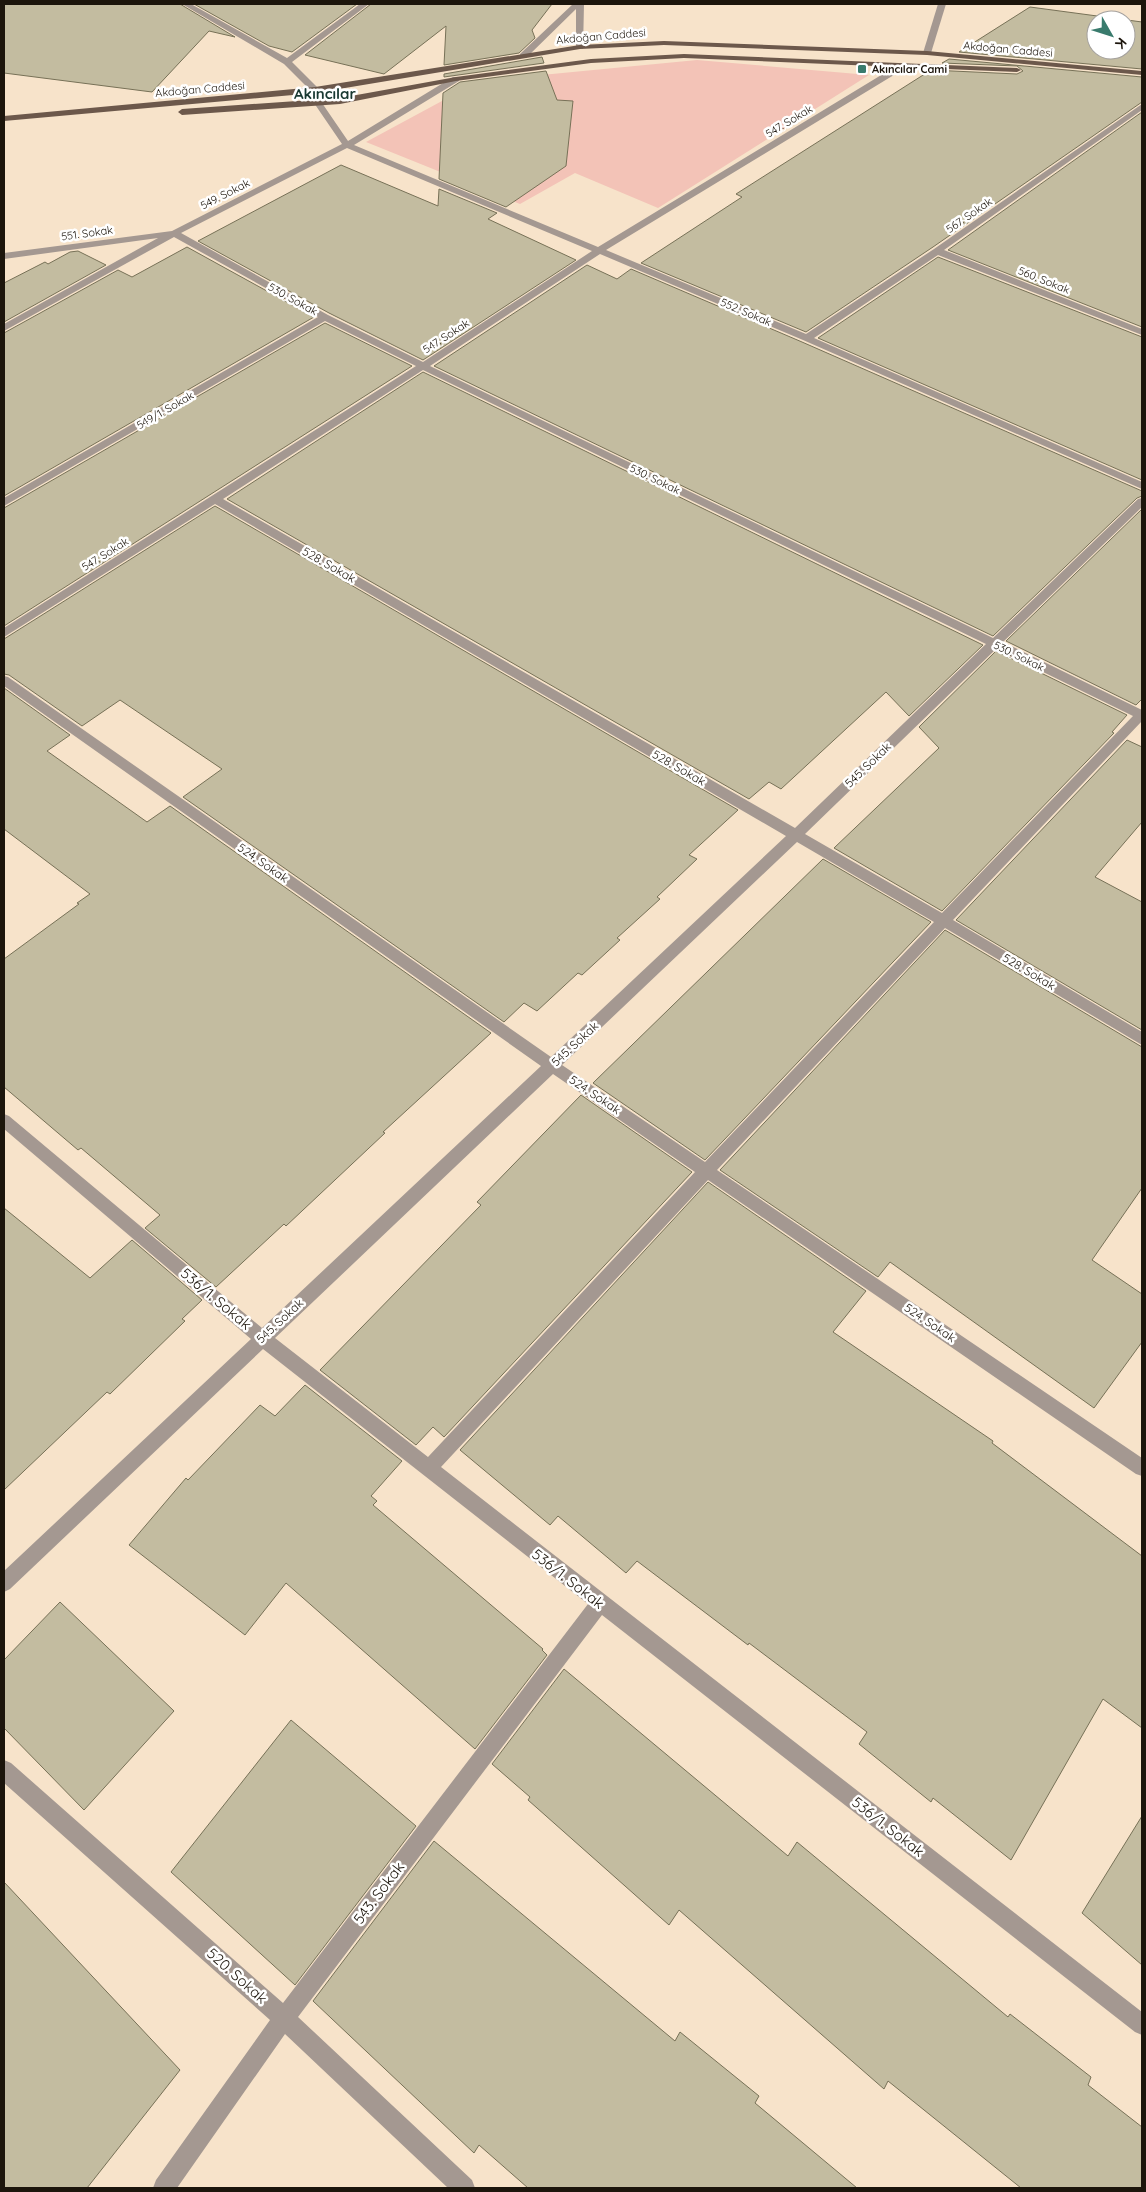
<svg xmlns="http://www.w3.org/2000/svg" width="1146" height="2192" viewBox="0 0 1146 2192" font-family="Quicksand,sans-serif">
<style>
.green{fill:#f3c3b7}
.building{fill:#c3bca0;stroke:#777157;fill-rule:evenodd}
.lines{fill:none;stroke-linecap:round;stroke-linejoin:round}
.minor{fill:#a49891;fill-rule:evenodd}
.major{fill:#6c584b;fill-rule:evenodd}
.poi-dot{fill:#397b6d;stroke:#fff;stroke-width:2}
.labels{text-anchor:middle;stroke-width:5;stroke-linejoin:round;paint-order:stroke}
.far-street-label{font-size:11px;fill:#1c150c;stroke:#fff}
.far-poi-label{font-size:11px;font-weight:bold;fill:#1c150c;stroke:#fff;text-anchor:start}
.street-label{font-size:12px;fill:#1c150c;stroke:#fff}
.far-district-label{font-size:15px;font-weight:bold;fill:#183831;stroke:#fff}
.near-street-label{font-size:15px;fill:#1c150c;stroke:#fff}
</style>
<rect width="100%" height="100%" fill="#f7e3ca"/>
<polygon class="green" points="697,60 869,75 658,208 575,173 520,204 366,142 479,81"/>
<g class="building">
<polygon points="4,4 180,4 235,37 209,31 152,92 4,73"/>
<polygon points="194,4 357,4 292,52 269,46"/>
<polygon points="371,4 552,4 532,30 535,38 519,53 444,65 446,26 384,74 305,55"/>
<path d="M 1030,7 L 1142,22 L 1142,69 L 959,52 ZM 1096,20 L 1126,20 L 1126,50 L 1096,50 Z"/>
<polygon points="542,57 544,63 444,77 444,74"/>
<polygon points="949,59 1142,77 1142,102 933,247 806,332 641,263 742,197 736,194 931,70 1017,74 1023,71 1017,66 942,63"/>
<polygon points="546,71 557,100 573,101 566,166 506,207 439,179 443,93 460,82"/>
<polygon points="1142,112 1142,327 948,250"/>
<polygon points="341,165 438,206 439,189 497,213 488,219 576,260 423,360 329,313 198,241"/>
<polygon points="187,247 314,317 4,496 4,333 118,270 132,277"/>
<polygon points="78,251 106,265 4,322 4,283 45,262 48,264 70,252"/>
<polygon points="938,257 1142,337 1142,480 818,338"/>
<polygon points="587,265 617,279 631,269 802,342 1142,491 1142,496 1137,498 993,636 434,366"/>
<polygon points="325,323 412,366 4,626 4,508"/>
<polygon points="423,372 983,645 909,716 886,692 781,789 769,782 749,799 227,499"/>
<polygon points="215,506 738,810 689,855 697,859 657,897 660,899 617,938 620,940 582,975 578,973 537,1011 524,1003 504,1022 183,797 222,769 120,700 82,726 9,675 4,674 4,639"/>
<polygon points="1142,509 1142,699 1136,705 1006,641"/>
<polygon points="996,651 1127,715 1112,732 1114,733 942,911 834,848 939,748 919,727"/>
<polygon points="4,688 70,735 47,751 147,822 170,806 491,1033 383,1132 385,1133 286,1226 284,1224 216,1287 145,1228 160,1215 81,1148 78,1150 4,1087 4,959 79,904 77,903 90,894 4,829"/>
<polygon points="1127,740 1142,747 1142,822 1095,877 1142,902 1142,1030 956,920"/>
<polygon points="823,859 931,922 705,1160 593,1083"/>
<polygon points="945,930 1142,1047 1142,1188 1092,1260 1142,1294 1142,1342 1094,1408 890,1262 878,1277 720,1170"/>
<polygon points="581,1095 692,1172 444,1437 433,1427 416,1445 320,1370 481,1205 477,1202"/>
<polygon points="708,1182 866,1291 833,1332 993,1441 992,1443 1142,1556 1142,1728 1103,1699 1011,1860 933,1798 931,1802 859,1744 867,1732 749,1643 748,1645 637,1561 626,1573 558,1516 550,1525 460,1450"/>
<polygon points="4,1208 90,1278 132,1240 202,1300 182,1319 185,1321 110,1394 107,1392 4,1490"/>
<polygon points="305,1385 402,1461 371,1496 377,1501 373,1505 543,1649 542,1650 547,1655 475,1749 286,1583 245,1635 129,1545 186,1478 188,1480 260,1405 275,1416"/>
<polygon points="60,1602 174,1711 84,1810 4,1728 4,1660"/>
<polygon points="564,1669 788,1856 797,1842 1008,2017 1010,2014 1091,2077 1088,2085 1142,2127 1142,2188 1021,2188 888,2081 884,2089 679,1910 669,1925 528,1800 530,1797 492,1764"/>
<polygon points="291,1720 416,1826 295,1985 171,1872"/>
<polygon points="1142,1816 1142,1965 1082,1913"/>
<polygon points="434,1841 675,2041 680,2032 759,2096 755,2103 857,2188 528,2188 479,2145 474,2153 313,2001"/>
<polygon points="4,1882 180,2070 87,2188 4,2188"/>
</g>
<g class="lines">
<g class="minor">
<path d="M 182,4 L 191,4 L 287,58 L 360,4 L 369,4 L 292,62 L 318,88 L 322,103 L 348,141 L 453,77 L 459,77 L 459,81 L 354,145 L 598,247 L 901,63 L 907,63 L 907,67 L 606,250 L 806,334 L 934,249 L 1142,104 L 1142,110 L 944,250 L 1142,329 L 1142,335 L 938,255 L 814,338 L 1142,482 L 1142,489 L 803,340 L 600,254 L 430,366 L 993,638 L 1138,499 L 1142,498 L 1142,507 L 1003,642 L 1142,710 L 1142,721 L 953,920 L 1142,1032 L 1142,1045 L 945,928 L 717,1170 L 1142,1458 L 1142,1476 L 1136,1474 L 708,1180 L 441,1467 L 1142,2012 L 1142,2035 L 1135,2032 L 602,1615 L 298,2017 L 472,2180 L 475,2188 L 448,2188 L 285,2034 L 177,2188 L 153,2188 L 156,2180 L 270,2020 L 4,1783 L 4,1760 L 11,1763 L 283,2003 L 588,1604 L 263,1349 L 10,1589 L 4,1592 L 4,1571 L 251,1339 L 4,1129 L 4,1114 L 9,1116 L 262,1328 L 541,1066 L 4,686 L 4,676 L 8,677 L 551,1057 L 786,836 L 215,504 L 4,637 L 4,628 L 416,366 L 325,321 L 4,506 L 4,498 L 318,317 L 174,237 L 4,331 L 4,324 L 158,238 L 4,259 L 4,253 L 172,231 L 342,144 L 314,103 L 311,91 L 284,64 ZM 347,148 L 592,251 L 423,362 L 328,315 L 181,233 ZM 423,370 L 986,644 L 795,828 L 223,499 ZM 996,649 L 1133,716 L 942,913 L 805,834 ZM 797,842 L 934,922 L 705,1162 L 562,1065 ZM 553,1074 L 695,1172 L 428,1457 L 275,1338 Z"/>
<polygon points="573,4 584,4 583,49 576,47 576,9 526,58 520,58 520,54"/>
<polygon points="938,4 946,4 931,53 927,55 923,53"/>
</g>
<g class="major">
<polygon points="664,41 927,51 1142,71 1142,75 927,55 664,45 580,49 315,93 4,121 4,116 315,87 580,45"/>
<polygon points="684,54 1017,68 1021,70 1017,72 684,58 591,63 456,81 340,104 182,115 178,112 182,109 340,98 456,77 591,59"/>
</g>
</g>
<rect class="poi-dot" x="857" y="64" width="10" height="10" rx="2.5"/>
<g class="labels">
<g class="far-street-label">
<text transform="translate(601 36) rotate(-5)" y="4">Akdoğan Caddesi</text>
<text transform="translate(1008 49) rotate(5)" y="4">Akdoğan Caddesi</text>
<text transform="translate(200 89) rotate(-5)" y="4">Akdoğan Caddesi</text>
<text transform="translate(789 121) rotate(-31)" y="4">547. Sokak</text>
<text transform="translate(225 194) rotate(-27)" y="4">549. Sokak</text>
<text transform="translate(969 215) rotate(-35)" y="4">567. Sokak</text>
<text transform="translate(87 233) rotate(-8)" y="4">551. Sokak</text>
<text transform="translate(1044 280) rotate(22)" y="4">560. Sokak</text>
<text transform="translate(293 299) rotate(29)" y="4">530. Sokak</text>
<text transform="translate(746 312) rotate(23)" y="4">552. Sokak</text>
<text transform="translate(446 336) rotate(-33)" y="4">547. Sokak</text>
<text transform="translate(165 410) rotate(-30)" y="4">549/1. Sokak</text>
<text transform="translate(655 479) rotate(26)" y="4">530. Sokak</text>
<text transform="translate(105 554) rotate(-32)" y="4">547. Sokak</text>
<text transform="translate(1019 656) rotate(26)" y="4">530. Sokak</text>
</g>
<g class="far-poi-label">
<text x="872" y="73">Akıncılar Cami</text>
</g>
<g class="street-label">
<text transform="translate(329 565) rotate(30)" y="4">528. Sokak</text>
<text transform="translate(868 765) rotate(-44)" y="4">545. Sokak</text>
<text transform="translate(679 768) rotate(30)" y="4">528. Sokak</text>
<text transform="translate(263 863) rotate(35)" y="4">524. Sokak</text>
<text transform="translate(1029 972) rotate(31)" y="4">528. Sokak</text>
<text transform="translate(575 1044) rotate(-43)" y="4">545. Sokak</text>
<text transform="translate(595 1095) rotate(34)" y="4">524. Sokak</text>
<text transform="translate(280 1321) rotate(-43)" y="4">545. Sokak</text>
<text transform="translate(930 1323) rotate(34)" y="4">524. Sokak</text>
</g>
<g class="far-district-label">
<text x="325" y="99">Akıncılar</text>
</g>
<g class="near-street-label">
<text transform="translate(216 1299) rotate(40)" y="5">536/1. Sokak</text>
<text transform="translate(568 1579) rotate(38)" y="5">536/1. Sokak</text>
<text transform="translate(888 1827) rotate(38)" y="5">536/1. Sokak</text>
<text transform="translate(379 1893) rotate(-53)" y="5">543. Sokak</text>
<text transform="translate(237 1976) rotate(42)" y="5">520. Sokak</text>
</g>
</g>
<rect width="1146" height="2192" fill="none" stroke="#1c150c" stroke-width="10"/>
<g transform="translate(1111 35) rotate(129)"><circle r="24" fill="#ffffff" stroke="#a4a19e"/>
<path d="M0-4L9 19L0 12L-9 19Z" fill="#397b6d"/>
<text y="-8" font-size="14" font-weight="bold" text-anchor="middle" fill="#1c150c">K</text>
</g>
</svg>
